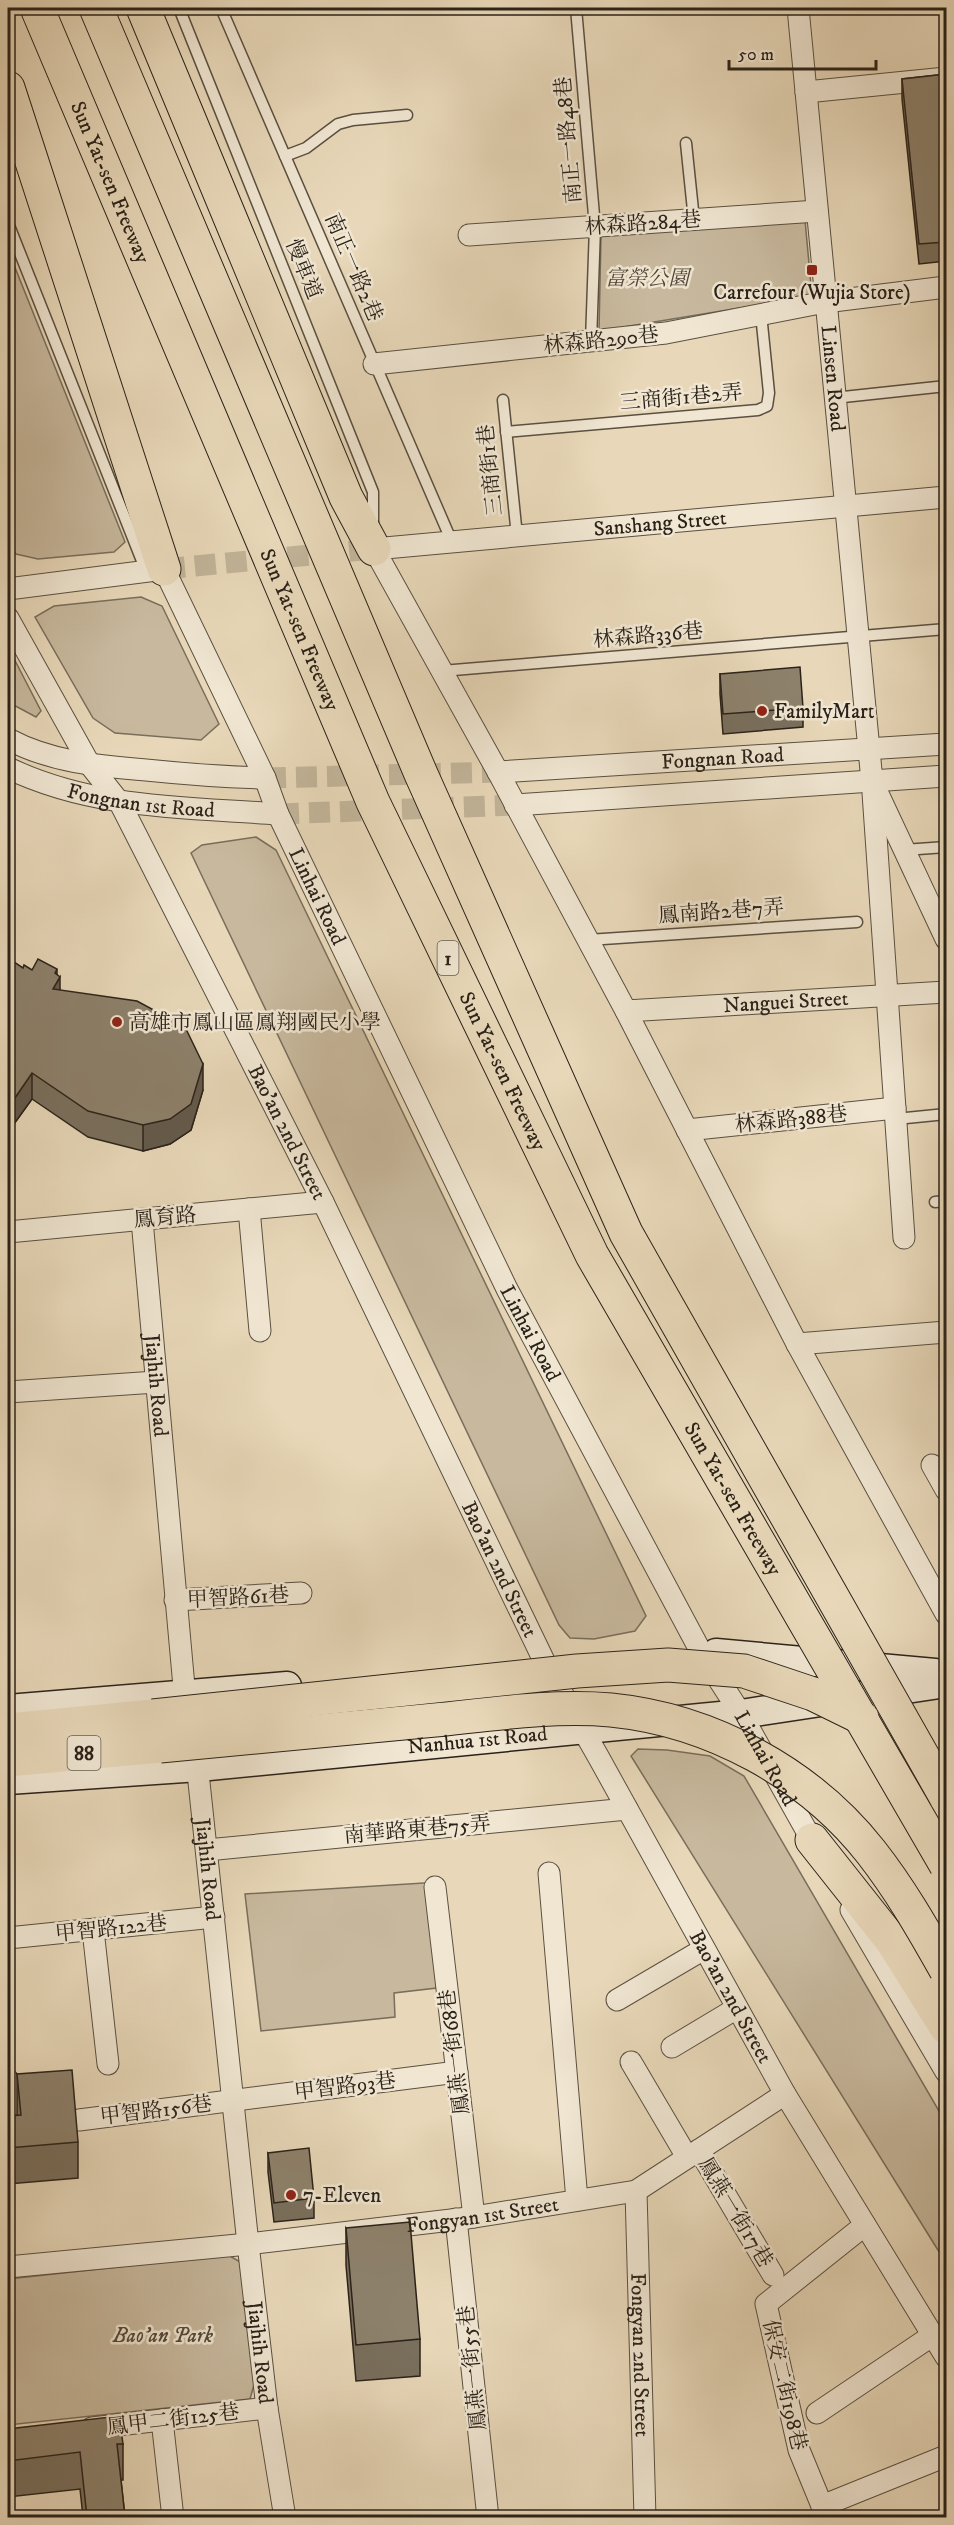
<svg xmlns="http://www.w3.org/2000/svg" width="954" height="2525" viewBox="0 0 954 2525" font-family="'IM FELL DW Pica','Noto Serif TC',serif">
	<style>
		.green { fill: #c8b99e; stroke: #796e5c; stroke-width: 1.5 }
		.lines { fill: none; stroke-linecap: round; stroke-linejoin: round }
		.street-tunnel { stroke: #c2b499; stroke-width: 21; stroke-dasharray: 21 10; stroke-linecap: butt }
		.lane-casing { stroke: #5a5041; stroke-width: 13 }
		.street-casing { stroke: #5a5041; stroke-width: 23 }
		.secondary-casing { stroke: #2a2219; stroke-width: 31 }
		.highway-casing { stroke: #2a2219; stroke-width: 35 }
		.lane { stroke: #f0e6d2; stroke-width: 10 }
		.street { stroke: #f0e6d2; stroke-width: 21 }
		.secondary { stroke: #f0e6d2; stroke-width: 28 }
		.highway { stroke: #e8d8b9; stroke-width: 33 }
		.highway-bridge-casing { stroke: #2a2219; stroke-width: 35; stroke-linecap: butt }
		.highway-bridge { stroke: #e8d8b9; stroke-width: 33 }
		.wall { fill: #796f5d; stroke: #2a2219; stroke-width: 1.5 }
		.shaded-wall { fill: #635a4c; stroke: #2a2219; stroke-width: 1.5 }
		.building { fill: #8d816c; stroke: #2a2219; stroke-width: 1.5 }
		.poi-dot { fill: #8f2418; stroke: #f0e6d2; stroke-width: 2 }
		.labels { text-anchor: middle; stroke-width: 5; stroke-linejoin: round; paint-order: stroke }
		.shield { fill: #f0e6d2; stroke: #655d50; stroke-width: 1.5 }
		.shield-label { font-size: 20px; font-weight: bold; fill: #2a2219 }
		.street-label { font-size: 21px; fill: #2a2219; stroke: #f0e6d2 }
		.park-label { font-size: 21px; font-style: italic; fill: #52483a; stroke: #f0e6d2 }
		.poi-label { font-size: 21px; fill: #2a2219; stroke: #f0e6d2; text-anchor: start }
	</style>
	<rect width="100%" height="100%" fill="#e8d8b9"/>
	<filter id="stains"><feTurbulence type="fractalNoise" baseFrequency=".00333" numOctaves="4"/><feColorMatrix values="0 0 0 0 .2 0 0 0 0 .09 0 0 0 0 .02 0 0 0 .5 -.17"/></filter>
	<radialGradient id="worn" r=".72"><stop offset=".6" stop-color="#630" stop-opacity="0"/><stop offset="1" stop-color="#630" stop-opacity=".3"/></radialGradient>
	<g class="green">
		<polygon points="805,220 812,296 599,331 601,236"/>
		<polygon points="8,250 125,542 114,552 38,559 16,554 8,544"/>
		<polygon points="141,597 162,606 219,724 201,740 115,733 93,718 35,617 54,606"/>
		<polygon points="8,647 41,711 36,717 8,702"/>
		<polygon points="256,837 276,850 646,1616 635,1631 594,1639 570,1638 559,1625 191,853 202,845"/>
		<polygon points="638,1749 667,1750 710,1756 744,1776 946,2123 946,2263 631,1756"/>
		<polygon points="440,1882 454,1986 394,1993 395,2017 261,2031 245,1894"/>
		<polygon points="228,2255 242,2263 255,2381 250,2399 8,2425 8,2279"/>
	</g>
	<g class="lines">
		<g class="street-tunnel">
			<polyline points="164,569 374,549"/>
			<polyline points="265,778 498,772"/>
			<polyline points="278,814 515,805"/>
		</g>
		<g class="lane-casing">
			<g id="lane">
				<polyline points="179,8 373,492 373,525"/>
				<polyline points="221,8 452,542"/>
				<polyline points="576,8 595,227 591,341"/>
				<polyline points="686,143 694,220"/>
				<polyline points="285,156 306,148 338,124 353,120 407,115"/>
				<polyline points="8,223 146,571"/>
				<polyline points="834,398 946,386"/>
				<polyline points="503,400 517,536"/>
				<polyline points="506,432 758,410 767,406 769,393 761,314"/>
				<polyline points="442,671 946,629"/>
				<polyline points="904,850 946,847"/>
				<polyline points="588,940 857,922"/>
				<polyline points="896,1119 946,1114"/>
				<polyline points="935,1202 946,1201"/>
			</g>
		</g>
		<g class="street-casing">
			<g id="street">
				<path id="s1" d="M 798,8 L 872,781 L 946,939"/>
				<polyline points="806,92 946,78"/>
				<polyline points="469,235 817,211"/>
				<polyline points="374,364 666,333 825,302 946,287"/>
				<polyline points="946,497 374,549 498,772 626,1011 797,1344 946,1614"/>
				<path id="s2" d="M 8,589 L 164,569 L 265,778 L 278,814 L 507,1289 L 701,1652 L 741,1714 L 818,1851"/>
				<path id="s3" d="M 8,618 L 90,765 L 120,803 L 323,1202 L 546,1665 L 599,1758 L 785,2094 L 946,2357"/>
				<path d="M 8,739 C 51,762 98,766 146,770 C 185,774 225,777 265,778"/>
				<path id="s4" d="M 8,768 C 94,809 184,807 278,814"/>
				<path id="s5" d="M 498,772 L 946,744"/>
				<polyline points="873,793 904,1238"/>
				<polyline points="515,805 946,776"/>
				<path id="s6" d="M 626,1011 L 946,992"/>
				<polyline points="687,1130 895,1108"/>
				<polyline points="249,1209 260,1331"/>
				<path id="s7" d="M 142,1220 L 186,1709"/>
				<polyline points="8,1232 323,1202"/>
				<polyline points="797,1344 946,1332"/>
				<polyline points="8,1392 156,1382"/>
				<polyline points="932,1465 946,1490"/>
				<polyline points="175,1600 301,1593"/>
				<path id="s8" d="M 196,1754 L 248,2244 L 267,2408 L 285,2518"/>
				<polyline points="207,1850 627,1809"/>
				<polyline points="549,1873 577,2200"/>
				<polyline points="435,1887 474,2217"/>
				<polyline points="851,1910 946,2072"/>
				<polyline points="93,1930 108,2064"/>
				<polyline points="8,1938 214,1917"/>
				<polyline points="617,2000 704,1949"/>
				<polyline points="672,2047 737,2008"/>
				<polyline points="631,2062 687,2157"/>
				<polyline points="8,2080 14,2136"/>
				<polyline points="79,2120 457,2072"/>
				<polyline points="699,2150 773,2275"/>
				<path id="s9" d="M 636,2191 L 645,2518"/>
				<polyline points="456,2219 488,2518"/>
				<path id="s10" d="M 8,2267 L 248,2244 L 468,2218 L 636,2191 L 785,2094"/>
				<polyline points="817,2413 933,2335"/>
				<polyline points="162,2420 173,2518"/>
				<polyline points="92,2428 267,2408"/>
				<polyline points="822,2506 946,2456"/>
				<polyline points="827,2518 799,2450 766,2304 865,2225"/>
			</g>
		</g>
		<g class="secondary-casing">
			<g id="secondary">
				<polyline points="716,1653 935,1673"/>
				<polyline points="8,1709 287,1686"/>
				<path id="s11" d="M 8,1780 L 199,1767 L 741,1714 L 946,1683"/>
			</g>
		</g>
		<g class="highway-casing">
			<g id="highway">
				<polyline points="143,8 346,497 374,549"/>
				<polyline points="8,88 164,569"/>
				<polyline points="8,1730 153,1716"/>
				<polyline points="8,1760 160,1746"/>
				<polyline points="812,1840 892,1941 946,2027"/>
			</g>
		</g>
		<use href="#lane" class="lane"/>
		<use href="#street" class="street"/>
		<use href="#secondary" class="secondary"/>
		<use href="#highway" class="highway"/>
		<g class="highway-bridge-casing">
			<g id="highway-bridge">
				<path id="s12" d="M 37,8 L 373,802 L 592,1255 L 946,1865"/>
				<polyline points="96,8 421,774 626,1233 946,1797"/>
				<polyline points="153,1716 577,1671 668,1665 744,1671 813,1694 862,1718"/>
				<path d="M 160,1746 C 251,1738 343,1729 435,1720 C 493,1714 553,1705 611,1710 C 711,1720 809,1773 871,1852 C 900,1889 923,1929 946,1970"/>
			</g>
		</g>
		<use href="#highway-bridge" class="highway-bridge"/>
	</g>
	<g class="wall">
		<polygon points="946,74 946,261 919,264 902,99 902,79"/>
		<polygon points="720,674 803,708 803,727 723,734 720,694"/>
		<polygon points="8,958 23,968 57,975 60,991 203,1090 191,1130 170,1144 143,1151 88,1137 32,1099 11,1128 11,1153 8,1159"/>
		<polygon points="17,2074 78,2142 78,2178 8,2184 8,2116 17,2115"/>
		<polygon points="268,2153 314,2198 314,2218 274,2222 268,2172"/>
		<polygon points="346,2228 420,2339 420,2376 356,2381 346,2265"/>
		<polygon points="8,2429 123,2444 123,2480 121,2480 125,2517 83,2517 80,2489 8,2497"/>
	</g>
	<g class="shaded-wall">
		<polygon points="57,969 57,982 60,977 60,1002 53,989 55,973"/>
		<polygon points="203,1064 203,1090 191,1130 170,1144 143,1151 143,1125"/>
		<polygon points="32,1073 32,1099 11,1128 11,1153 8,1159 8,1133 10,1105"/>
	</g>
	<g class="building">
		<polygon points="946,74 946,242 919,244 902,79"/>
		<polygon points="800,667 803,708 723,714 720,674"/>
		<polygon points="8,958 23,968 24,965 32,970 38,959 57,969 55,973 60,977 53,989 137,1001 185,1027 203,1064 191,1104 170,1119 143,1125 88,1111 32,1073 10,1105 11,1128 8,1133"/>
		<polygon points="72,2070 78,2142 8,2148 8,2116 21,2115 17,2074"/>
		<polygon points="309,2148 314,2198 274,2203 268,2153"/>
		<polygon points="410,2222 420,2339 356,2345 346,2228"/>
		<polygon points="119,2416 123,2444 117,2444 125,2517 87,2517 80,2452 8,2461 8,2429"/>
	</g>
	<g class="poi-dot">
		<rect x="806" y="264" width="12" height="12" rx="3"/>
		<circle cx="762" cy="711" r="6"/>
		<circle cx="117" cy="1022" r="6"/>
		<circle cx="291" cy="2195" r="6"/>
	</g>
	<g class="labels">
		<g class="shield">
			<rect x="437.5" y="941" width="21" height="34" rx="4.5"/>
			<rect x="67.5" y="1736" width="33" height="34" rx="4.5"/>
		</g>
		<g class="shield-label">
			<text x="448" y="965">1</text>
			<text x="84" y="1760">88</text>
		</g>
		<g class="street-label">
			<text transform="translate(568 140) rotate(-95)" y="7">南正一路48巷</text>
			<text dy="7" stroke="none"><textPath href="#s12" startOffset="189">Sun Yat-sen Freeway</textPath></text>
			<text transform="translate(643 223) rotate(-4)" y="7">林森路284巷</text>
			<text transform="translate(354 267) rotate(67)" y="7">南正一路2巷</text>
			<text transform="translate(304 269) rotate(68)" y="7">慢車道</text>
			<text transform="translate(601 340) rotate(-6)" y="7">林森路290巷</text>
			<text dy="7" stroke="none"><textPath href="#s1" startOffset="372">Linsen Road</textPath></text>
			<text transform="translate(681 397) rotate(-5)" y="7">三商街1巷2弄</text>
			<text transform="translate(490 470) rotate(-96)" y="7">三商街1巷</text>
			<text transform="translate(660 523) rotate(-5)" y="7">Sanshang Street</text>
			<text dy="7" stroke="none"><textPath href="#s12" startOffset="675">Sun Yat-sen Freeway</textPath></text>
			<text transform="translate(648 635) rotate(-5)" y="7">林森路336巷</text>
			<text dy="7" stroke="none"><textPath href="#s5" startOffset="225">Fongnan Road</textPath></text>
			<text dy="7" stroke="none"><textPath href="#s4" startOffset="138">Fongnan 1st Road</textPath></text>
			<text dy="7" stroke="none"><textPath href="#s2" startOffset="519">Linhai Road</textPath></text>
			<text transform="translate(721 911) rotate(-4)" y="7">鳳南路2巷7弄</text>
			<text dy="7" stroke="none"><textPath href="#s6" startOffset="160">Nanguei Street</textPath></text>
			<text dy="7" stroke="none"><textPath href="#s12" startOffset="1161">Sun Yat-sen Freeway</textPath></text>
			<text transform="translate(791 1119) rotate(-6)" y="7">林森路388巷</text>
			<text dy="7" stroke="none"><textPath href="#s3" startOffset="586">Bao'an 2nd Street</textPath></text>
			<text transform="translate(165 1217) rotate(-5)" y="7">鳳育路</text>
			<text dy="7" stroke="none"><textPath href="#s2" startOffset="1005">Linhai Road</textPath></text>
			<text dy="7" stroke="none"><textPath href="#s7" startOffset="166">Jiajhih Road</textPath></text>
			<text dy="7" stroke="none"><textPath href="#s12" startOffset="1647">Sun Yat-sen Freeway</textPath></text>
			<text dy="7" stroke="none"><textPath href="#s3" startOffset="1072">Bao'an 2nd Street</textPath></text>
			<text transform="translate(238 1597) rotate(-3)" y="7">甲智路61巷</text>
			<text dy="7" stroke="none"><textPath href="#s11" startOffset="471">Nanhua 1st Road</textPath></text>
			<text dy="7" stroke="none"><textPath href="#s2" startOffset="1491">Linhai Road</textPath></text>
			<text transform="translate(417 1829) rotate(-5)" y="7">南華路東巷75弄</text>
			<text dy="7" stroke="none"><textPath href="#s8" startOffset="116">Jiajhih Road</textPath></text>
			<text transform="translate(111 1928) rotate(-6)" y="7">甲智路122巷</text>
			<text dy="7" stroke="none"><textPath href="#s3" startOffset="1558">Bao'an 2nd Street</textPath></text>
			<text transform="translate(454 2052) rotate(-97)" y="7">鳳燕一街68巷</text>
			<text transform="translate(345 2086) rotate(-7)" y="7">甲智路93巷</text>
			<text transform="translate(156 2110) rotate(-7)" y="7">甲智路156巷</text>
			<text transform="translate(736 2212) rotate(59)" y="7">鳳燕一街17巷</text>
			<text dy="7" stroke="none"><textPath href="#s10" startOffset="477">Fongyan 1st Street</textPath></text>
			<text dy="7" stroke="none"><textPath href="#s8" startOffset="602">Jiajhih Road</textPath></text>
			<text dy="7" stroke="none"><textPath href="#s9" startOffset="164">Fongyan 2nd Street</textPath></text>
			<text transform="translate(472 2368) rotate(-96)" y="7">鳳燕一街55巷</text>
			<text transform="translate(785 2385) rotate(77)" y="7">保安二街198巷</text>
			<text transform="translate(173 2419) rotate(-7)" y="7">鳳甲二街125巷</text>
		</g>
		<g class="park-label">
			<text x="647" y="285">富榮公園</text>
			<text x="163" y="2342">Bao'an Park</text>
		</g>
		<g class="poi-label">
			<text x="812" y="299" text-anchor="middle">Carrefour (Wujia Store)</text>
			<text x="774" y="718">FamilyMart</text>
			<text x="129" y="1029">高雄市鳳山區鳳翔國民小學</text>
			<text x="303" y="2202">7-Eleven</text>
		</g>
	</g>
	<rect width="954" height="2525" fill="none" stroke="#e8d8b9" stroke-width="30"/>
	<rect x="9" y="9" width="936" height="2507" fill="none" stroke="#2a2219" stroke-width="3"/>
	<rect x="15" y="15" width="924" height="2495" fill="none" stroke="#2a2219" stroke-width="1.5"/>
	<path d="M729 60v9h147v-9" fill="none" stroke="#2a2219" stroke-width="3"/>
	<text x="738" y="60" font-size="18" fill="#2a2219" stroke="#f0e6d2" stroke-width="4.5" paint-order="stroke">50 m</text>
	<rect width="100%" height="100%" filter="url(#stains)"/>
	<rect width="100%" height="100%" fill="url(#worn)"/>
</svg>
